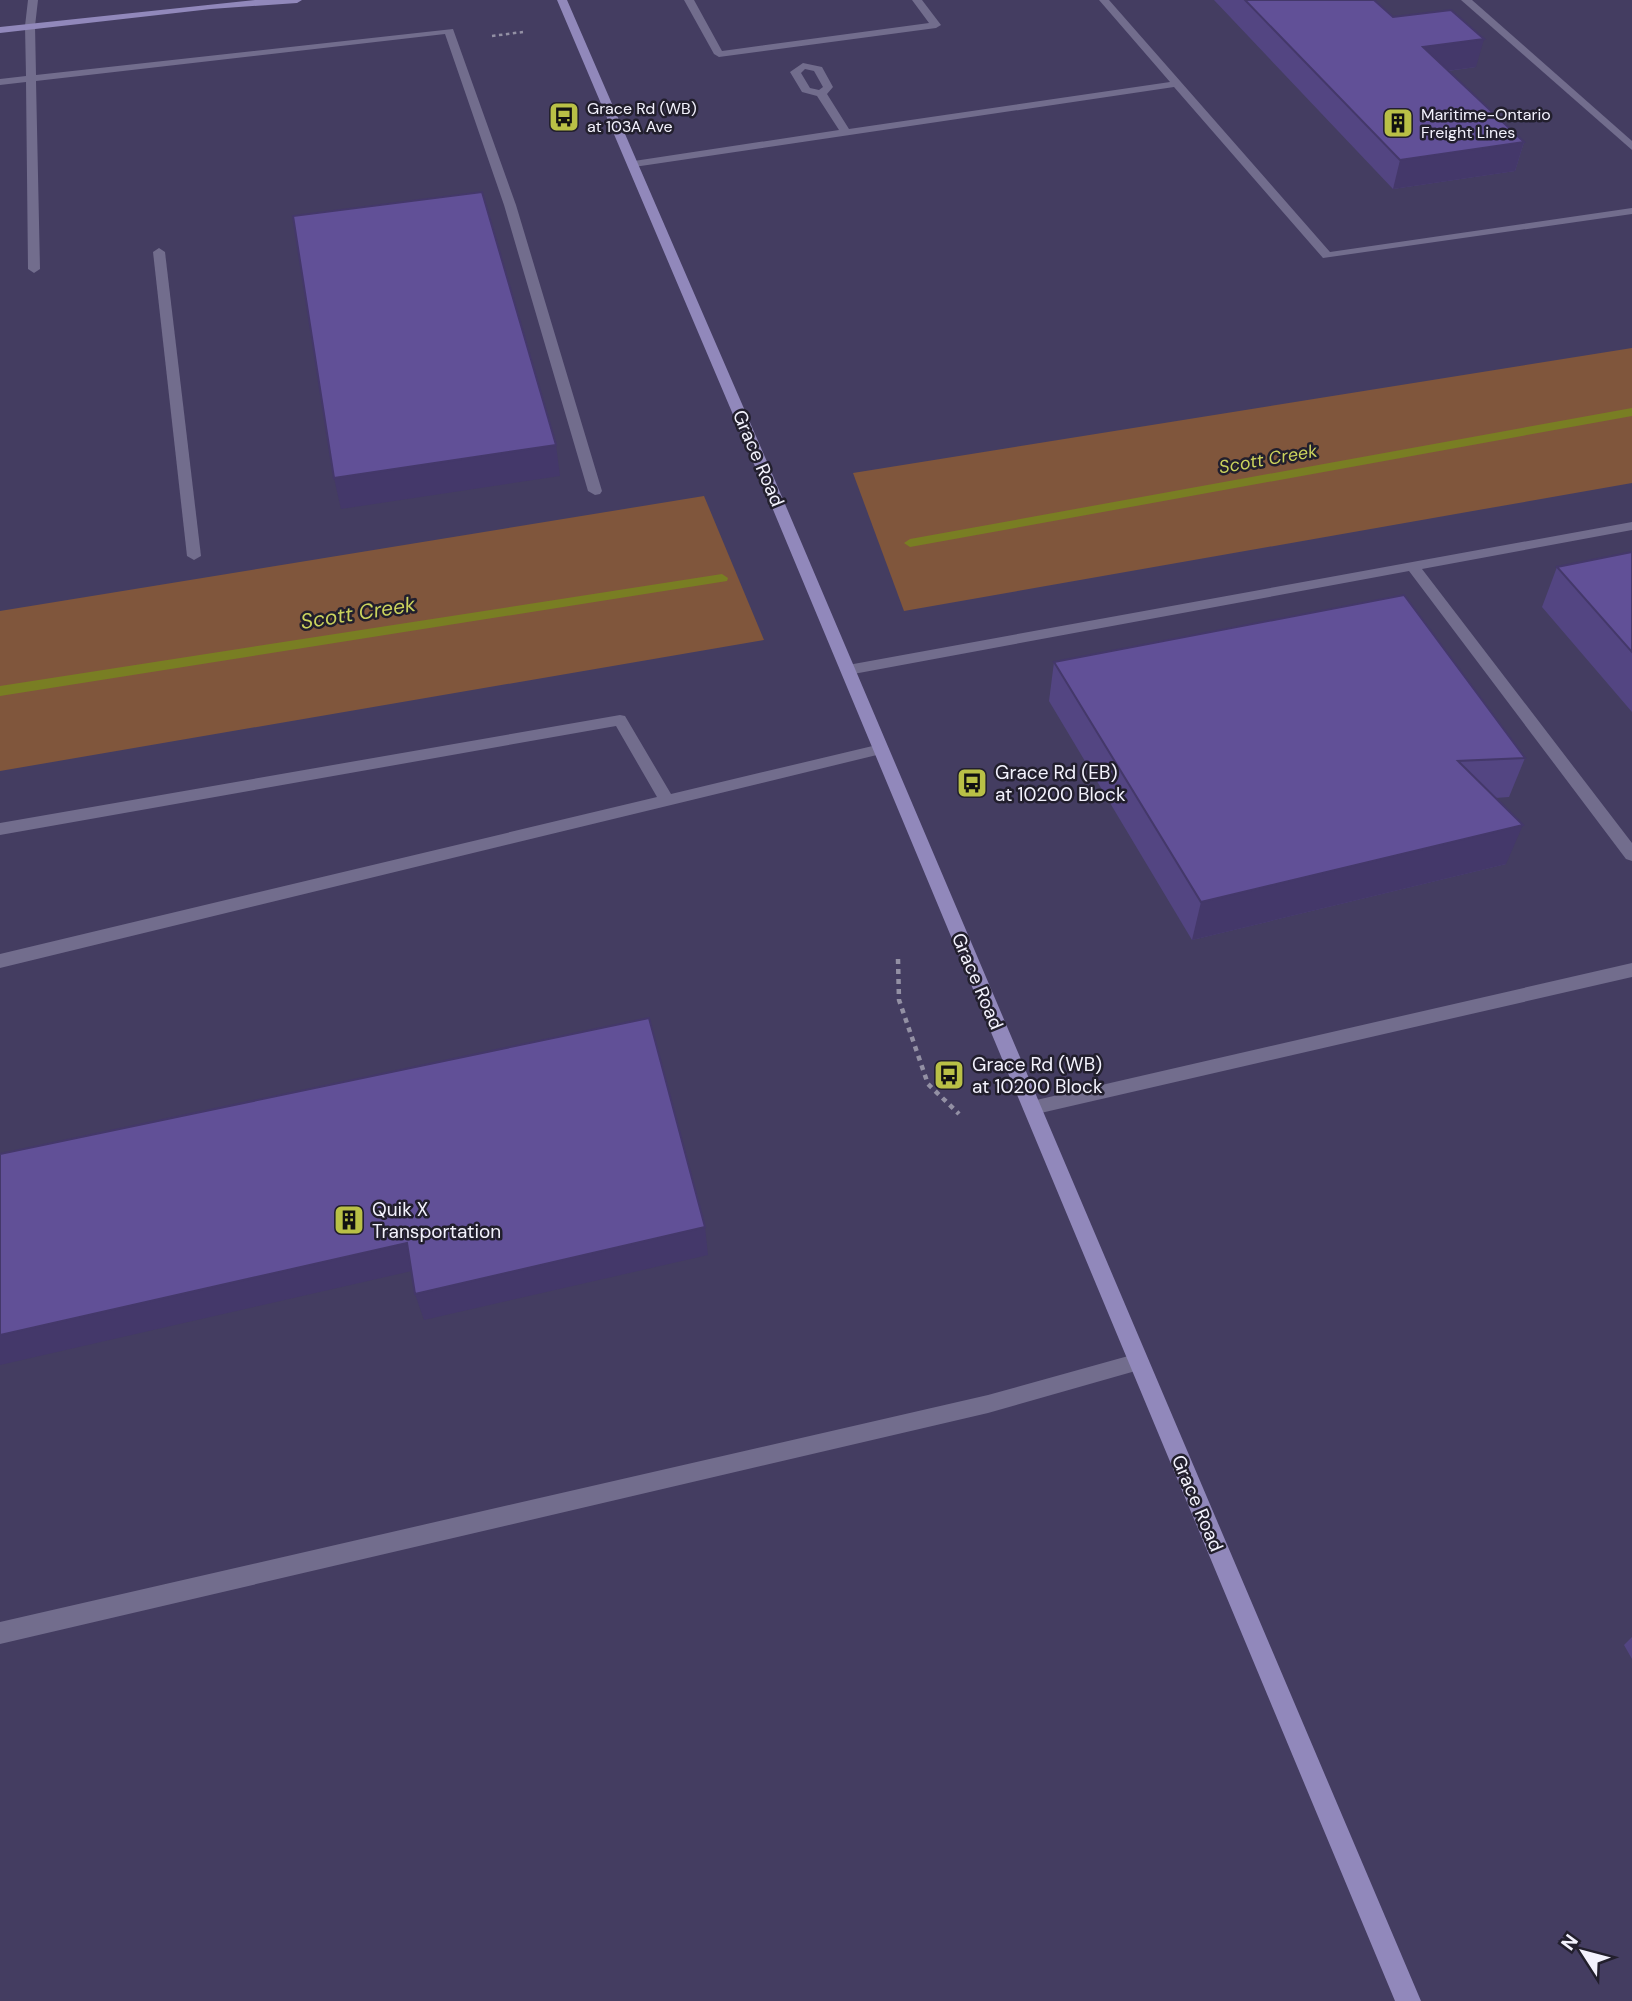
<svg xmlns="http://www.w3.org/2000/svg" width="1632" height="2001" viewBox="0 0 1632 2001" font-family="'DM Sans',sans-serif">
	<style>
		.built { fill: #443d61 }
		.green { fill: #80563c }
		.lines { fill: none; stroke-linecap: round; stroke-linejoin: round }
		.stream { fill: #797e23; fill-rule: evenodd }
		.path-far1 { stroke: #9390a4; stroke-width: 2.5; stroke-dasharray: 3.5 3.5; stroke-linecap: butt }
		.path { stroke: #9390a4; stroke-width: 4.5; stroke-dasharray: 5 5; stroke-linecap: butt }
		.lane { fill: #726d8d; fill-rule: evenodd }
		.secondary { fill: #9188bb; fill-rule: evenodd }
		.wall { fill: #534582 }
		.shaded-wall { fill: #44386a }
		.building { fill: #615097; stroke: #44386a; stroke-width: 2 }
		.labels { text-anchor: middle; stroke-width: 5; stroke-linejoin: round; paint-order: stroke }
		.far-poi-label { font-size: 16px; fill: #f3f2fd; stroke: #221f2d; text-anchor: start }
		.far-water-label { font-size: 18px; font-style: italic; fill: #cbd35d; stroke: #221f2d }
		.street-label { font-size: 19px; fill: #f3f2fd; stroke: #221f2d }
		.poi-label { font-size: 19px; fill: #f3f2fd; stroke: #221f2d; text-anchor: start }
		.water-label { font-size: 21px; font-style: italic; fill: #cbd35d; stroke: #221f2d }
	</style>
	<rect width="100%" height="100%" fill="#3b3552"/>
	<rect class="built" x="0" y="0" width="1632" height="2001"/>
	<g class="green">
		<polygon points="1632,348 1632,483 904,611 853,473"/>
		<polygon points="704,496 764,640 0,771 0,611"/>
	</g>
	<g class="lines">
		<g class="stream">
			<polygon points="1632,408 1632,416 910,547 904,543 910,539"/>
			<polygon points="722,574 728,578 727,581 0,696 0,686"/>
		</g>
		<polyline class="path-far1" points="492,36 523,32"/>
		<polyline class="path" points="898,959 899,1000 928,1084 959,1114"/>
		<g class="lane">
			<polygon points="28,0 38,0 35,26 36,75 453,29 516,205 602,491 600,494 595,495 588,491 504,205 445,34 36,81 40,269 34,273 28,269 26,82 0,85 0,79 26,76 25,26"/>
			<polygon points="684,0 694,0 722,51 929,23 912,0 922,0 941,25 936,28 719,57 714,54"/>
			<path d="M 1099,0 L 1109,0 L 1330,252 L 1632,208 L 1632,214 L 1323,258 L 1174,87 L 634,167 L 628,164 L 634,161 L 839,130 L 817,96 L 802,92 L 790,72 L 803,63 L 822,67 L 833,87 L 827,94 L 849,129 L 1170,82 ZM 805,69 L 814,71 L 823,87 L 819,90 L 810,88 L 801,73 Z"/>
			<polygon points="1461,0 1472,0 1632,141 1632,150"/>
			<polygon points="159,248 165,252 201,556 194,560 187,556 153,252"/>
			<polygon points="1632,522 1632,530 1422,569 1632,843 1632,861 1626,859 1409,571 848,675 841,670 848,665"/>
			<polygon points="620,715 625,716 671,794 881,744 889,749 881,754 0,968 0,954 657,797 616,726 0,835 0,823"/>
			<polygon points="1632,963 1632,977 1032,1115 1026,1113 1023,1108 1026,1103 1032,1101"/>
			<polygon points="1139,1353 1146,1356 1149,1362 1146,1368 988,1413 0,1644 0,1622 988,1395"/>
		</g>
		<g class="secondary">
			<polygon points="255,0 302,0 297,3 211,9 0,33 0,27"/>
			<polygon points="557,0 567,0 768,464 1421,2001 1395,2001 754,464"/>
		</g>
	</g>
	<g class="wall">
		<polygon points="1214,0 1374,0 1393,17 1476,67 1448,71 1524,142 1515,171 1393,189"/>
		<polygon points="1632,552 1632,712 1542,607 1557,567"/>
		<polygon points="1054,662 1525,758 1509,797 1495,798 1506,864 1192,940 1049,701"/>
		<polygon points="1632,1637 1632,1659 1624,1645"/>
	</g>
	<g class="shaded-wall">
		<polygon points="1484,39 1476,67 1416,75 1423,47"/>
		<polygon points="1524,142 1515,171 1393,189 1400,160"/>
		<polygon points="556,445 560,476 341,509 334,478"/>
		<polygon points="1523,825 1506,864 1192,940 1201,902"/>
		<polygon points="705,1227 708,1255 424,1320 415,1294"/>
		<polygon points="407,1243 416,1270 0,1365 0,1335"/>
	</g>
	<g class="building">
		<polygon points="1245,0 1374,0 1393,17 1451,10 1484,39 1423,47 1524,142 1400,160"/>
		<polygon points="482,192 556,445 334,478 293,216"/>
		<polygon points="1632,552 1632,652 1557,567"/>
		<polygon points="1404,595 1525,758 1458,761 1523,825 1201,902 1054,662"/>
		<polygon points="649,1018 705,1227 415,1294 407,1243 0,1335 0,1154"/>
	</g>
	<defs>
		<g id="bus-square" transform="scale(1.575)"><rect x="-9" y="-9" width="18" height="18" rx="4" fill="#b9c046" stroke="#221f2d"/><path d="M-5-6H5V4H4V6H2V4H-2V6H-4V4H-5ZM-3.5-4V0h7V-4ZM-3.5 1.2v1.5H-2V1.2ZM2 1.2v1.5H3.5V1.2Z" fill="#111"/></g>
		<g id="building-square" transform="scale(1.575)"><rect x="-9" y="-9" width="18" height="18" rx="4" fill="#b9c046" stroke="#221f2d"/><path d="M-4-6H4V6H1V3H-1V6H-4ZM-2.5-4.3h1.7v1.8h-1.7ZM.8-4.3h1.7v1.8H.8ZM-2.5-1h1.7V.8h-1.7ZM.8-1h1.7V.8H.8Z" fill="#111"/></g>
	</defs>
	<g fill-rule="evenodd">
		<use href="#bus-square" x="564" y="117"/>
		<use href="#building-square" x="1398" y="123"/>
		<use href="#bus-square" x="972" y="783"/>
		<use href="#bus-square" x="949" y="1075"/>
		<use href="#building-square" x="349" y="1220"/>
	</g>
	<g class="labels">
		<g class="far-poi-label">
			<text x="587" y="114">Grace Rd (WB)<tspan x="587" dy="18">at 103A Ave</tspan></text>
			<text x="1421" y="120">Maritime-Ontario<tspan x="1421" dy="18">Freight Lines</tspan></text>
		</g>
		<g class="far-water-label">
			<text transform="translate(1268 459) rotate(-10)" y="6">Scott Creek</text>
		</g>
		<g class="street-label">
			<text transform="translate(759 458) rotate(67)" y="7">Grace Road</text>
			<text transform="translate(978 981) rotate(67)" y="7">Grace Road</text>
			<text transform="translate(1198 1503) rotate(67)" y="7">Grace Road</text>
		</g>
		<g class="poi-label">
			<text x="995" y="779">Grace Rd (EB)<tspan x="995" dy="22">at 10200 Block</tspan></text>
			<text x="972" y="1071">Grace Rd (WB)<tspan x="972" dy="22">at 10200 Block</tspan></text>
			<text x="372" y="1216">Quik X<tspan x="372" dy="22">Transportation</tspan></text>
		</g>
		<g class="water-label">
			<text transform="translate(358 613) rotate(-9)" y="7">Scott Creek</text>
		</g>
	</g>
	<g transform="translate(1583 1952) rotate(306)" stroke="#221f2d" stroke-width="5" paint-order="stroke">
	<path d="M0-5L12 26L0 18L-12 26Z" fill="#f3f2fd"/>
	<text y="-10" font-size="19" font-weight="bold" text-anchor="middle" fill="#f3f2fd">N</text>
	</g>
</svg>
